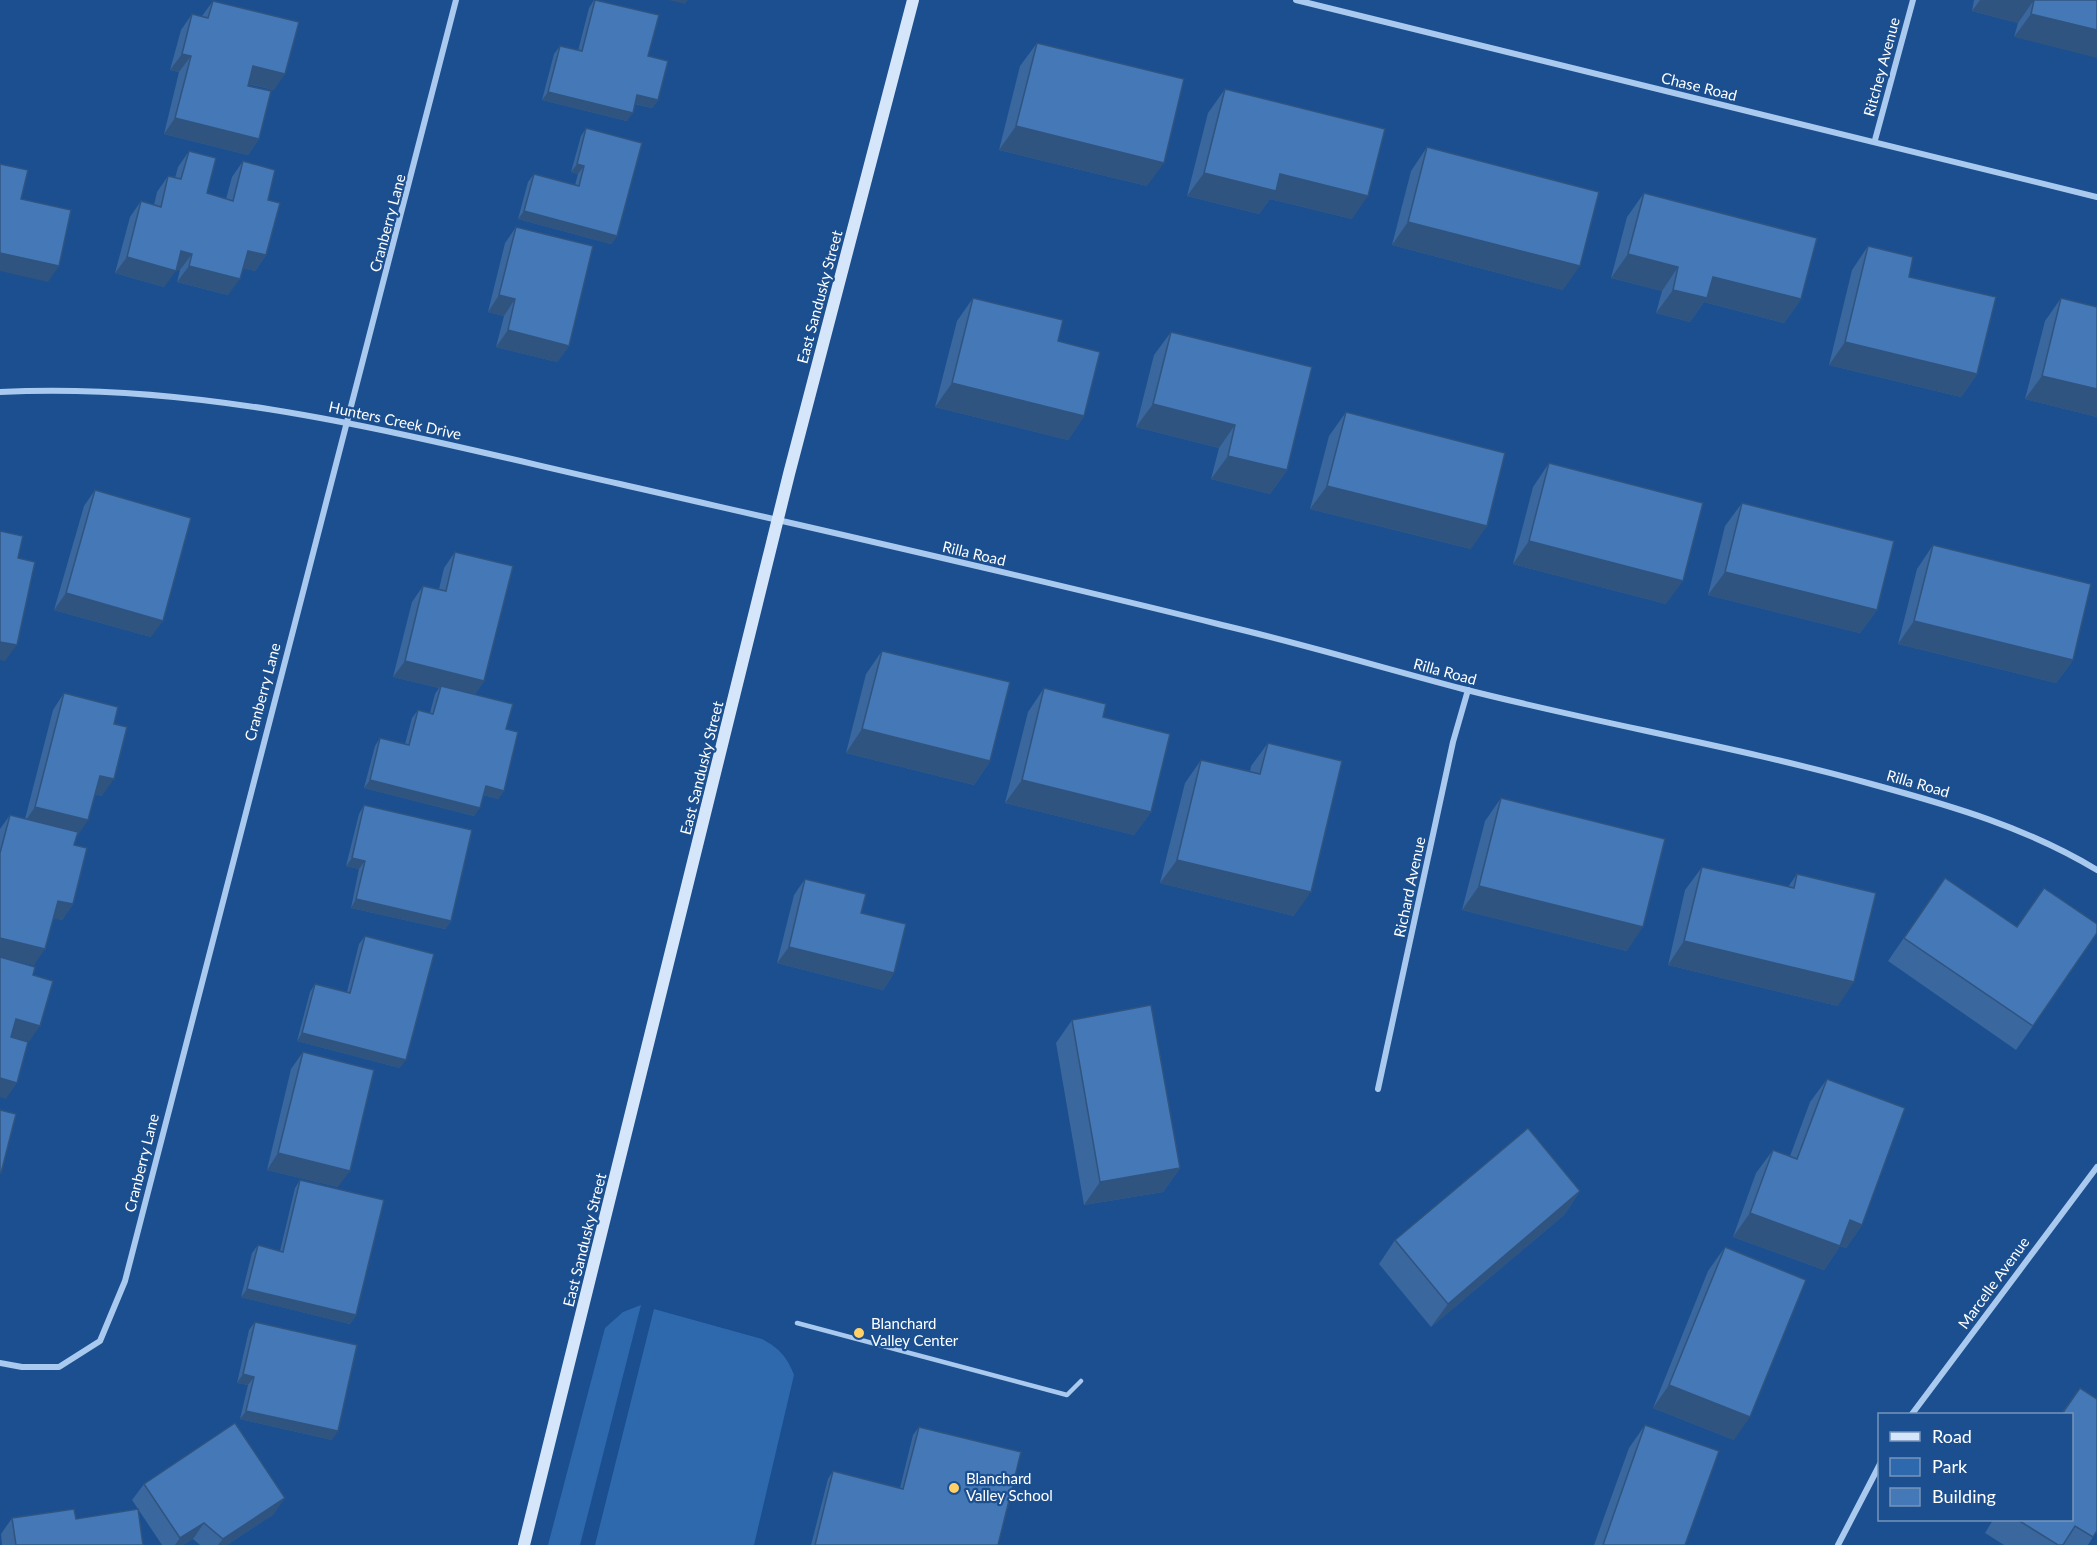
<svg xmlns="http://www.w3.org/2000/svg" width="2097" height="1545" viewBox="0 0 2097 1545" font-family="Lato,sans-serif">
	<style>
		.green { fill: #2e69ad }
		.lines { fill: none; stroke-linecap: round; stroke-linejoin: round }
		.service { stroke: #a9c9ee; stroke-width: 4.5 }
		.minor { stroke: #a9c9ee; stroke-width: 6 }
		.secondary { stroke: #d6e6fa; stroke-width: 12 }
		.wall { fill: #3a679d }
		.shaded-wall { fill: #305480 }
		.building { fill: #4478b7; stroke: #305480; stroke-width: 1.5 }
		.poi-dot { fill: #ffd166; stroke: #1b4f8f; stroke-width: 2 }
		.labels { text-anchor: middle; stroke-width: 4.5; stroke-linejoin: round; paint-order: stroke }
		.street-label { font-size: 15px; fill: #fff; stroke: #1b4f8f }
		.poi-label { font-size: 15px; fill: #fff; stroke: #1b4f8f; text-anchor: start }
	</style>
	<rect width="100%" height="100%" fill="#1b4f8f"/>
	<g class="green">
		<polygon points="641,1305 580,1545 548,1545 605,1328 623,1312"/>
		<path d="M 654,1309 L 762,1339 C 779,1348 787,1357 794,1375 L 754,1545 L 595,1545 Z"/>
	</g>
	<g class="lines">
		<polyline class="service" points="797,1323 1067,1395 1081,1381"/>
		<g class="minor">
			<polyline points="1296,0 2097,197"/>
			<polyline points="1875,140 1913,0"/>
			<path d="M 0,392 C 211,381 416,438 620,484 C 821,530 1022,575 1222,625 C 1303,644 1383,668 1463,689 C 1600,724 1739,747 1875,785 C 1952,806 2028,828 2097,870"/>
			<polyline points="1378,1089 1453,742 1468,690"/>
			<polyline points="0,1363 22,1367 59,1367 100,1341 125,1281 456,0"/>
			<polyline points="1912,1414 2097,1167"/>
			<polyline points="1838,1545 1880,1464"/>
		</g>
		<polyline class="secondary" points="524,1545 789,474 913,0"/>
	</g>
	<g class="wall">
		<polygon points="594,0 648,56 658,100 652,108 635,104 627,121 542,100 554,54 560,46 578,51 589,8"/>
		<polygon points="1974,0 2097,0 2014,37 2018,23 1972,11"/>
		<polygon points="213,1 274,90 249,84 259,139 248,155 164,134 179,72 170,70 181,30 192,14 202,16"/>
		<polygon points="1037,43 1147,186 999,150 1020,66"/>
		<polygon points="1225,89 1352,219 1270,199 1259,214 1187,196 1208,113"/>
		<polygon points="586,128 617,236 611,244 518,219 528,182 534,174 575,185 578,174 571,172 581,136"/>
		<polygon points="1427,147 1563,290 1392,245 1411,171"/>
		<polygon points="189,151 207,193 226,199 232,177 243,161 268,200 266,255 255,271 243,268 228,295 177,282 180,270 176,269 164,287 115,273 130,217 141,201 154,205 157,192 168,176 175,178 178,167"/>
		<polygon points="1644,193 1801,299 1784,323 1704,302 1690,322 1656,313 1662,291 1611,278 1627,217"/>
		<polygon points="516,227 569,346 557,362 496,347 504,316 488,312 505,243"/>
		<polygon points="1868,246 1909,277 1977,374 1961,397 1829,365 1852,270"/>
		<polygon points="973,298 1058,341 1084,416 1068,440 935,407 957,321"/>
		<polygon points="2061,298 2097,307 2097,417 2025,399 2045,321"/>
		<polygon points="1171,332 1287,470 1270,494 1211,479 1219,448 1136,427 1154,355"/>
		<polygon points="1346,412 1471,549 1310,509 1329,436"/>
		<polygon points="1549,463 1666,604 1513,564 1533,487"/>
		<polygon points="95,490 151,637 54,610 84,506"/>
		<polygon points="1742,503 1877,610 1860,633 1708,595 1725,526"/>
		<polygon points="1933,545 2073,660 2056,683 1898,644 1917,569"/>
		<polygon points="455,552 484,681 475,694 506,729 504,791 498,799 483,795 474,816 364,788 375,746 380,738 405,744 412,718 418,710 430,713 435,694 439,688 393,677 412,602 423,586 439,589 444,568"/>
		<polygon points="882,651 990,761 974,785 846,753 866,674"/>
		<polygon points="1044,688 1103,717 1151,812 1134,835 1005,803 1028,712"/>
		<polygon points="64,693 114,724 102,796 95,794 76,836 74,845 73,904 62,920 54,918 34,965 0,957 0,829 10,815 25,819 53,710"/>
		<polygon points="1268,743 1294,916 1160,883 1185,783 1201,760 1250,771 1251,766"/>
		<polygon points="1501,798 1627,951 1462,910 1485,821"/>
		<polygon points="364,805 451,921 445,929 351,908 359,869 346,866 359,814"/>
		<polygon points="1702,867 1788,887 1797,874 1838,1006 1668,965 1685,890"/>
		<polygon points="805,879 861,913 894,973 883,990 777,963 794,895"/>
		<polygon points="1929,901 2033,1026 2016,1050 1888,961"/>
		<polygon points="365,936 400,1068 297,1041 310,992 315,984 347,992 359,944"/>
		<polygon points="1072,1020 1180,1168 1163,1192 1084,1205 1056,1043"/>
		<polygon points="303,1052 338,1187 267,1170 291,1069"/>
		<polygon points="1827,1079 1862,1225 1846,1248 1840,1246 1824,1270 1733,1237 1756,1173 1773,1150 1790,1156 1810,1102"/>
		<polygon points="300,1180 356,1315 350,1324 241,1297 252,1253 258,1245 280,1251 295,1188"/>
		<polygon points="1580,1191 1564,1215 1431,1327 1379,1264 1395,1240"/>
		<polygon points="1725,1247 1734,1440 1653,1408 1708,1271"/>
		<polygon points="255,1322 332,1440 240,1419 248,1385 237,1383 249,1330"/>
		<polygon points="2080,1388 2093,1537 2088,1545 2004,1545 1985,1533 1993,1520 2072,1520 2072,1414 2061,1414"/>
		<polygon points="1645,1425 1685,1545 1594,1545 1629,1448"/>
		<polygon points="919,1427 998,1545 811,1545 828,1479 833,1471 900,1488 913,1435"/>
		<polygon points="144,1484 274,1514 227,1545 200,1545 193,1539 183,1545 162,1545 132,1500"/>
		<polygon points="12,1518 76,1519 143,1545 2,1545 1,1534"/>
	</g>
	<g class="shaded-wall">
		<polygon points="668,0 688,0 685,4"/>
		<polygon points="1980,0 2034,0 2018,23 1972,11"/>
		<polygon points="2031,14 2097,30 2097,58 2014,37"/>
		<polygon points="182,54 191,56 179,72 170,70"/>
		<polygon points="253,66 285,74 274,90 242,82"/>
		<polygon points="548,92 633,113 627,121 542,100"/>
		<polygon points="637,95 658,100 652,108 632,103"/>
		<polygon points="175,118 259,139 248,155 164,134"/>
		<polygon points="1016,126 1164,163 1147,186 999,150"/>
		<polygon points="577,164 584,166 578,174 571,172"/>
		<polygon points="1204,173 1280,174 1368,196 1352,219 1270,199 1259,214 1187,196"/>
		<polygon points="524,211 617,236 611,244 518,219"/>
		<polygon points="1408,222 1580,266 1563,290 1392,245"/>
		<polygon points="181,251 192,254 180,270 170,267"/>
		<polygon points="248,251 266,255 255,271 236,267"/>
		<polygon points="0,253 59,266 48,282 0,271"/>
		<polygon points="1628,254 1678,267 1662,291 1611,278"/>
		<polygon points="127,257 176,271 164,287 115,273"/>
		<polygon points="189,266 240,279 228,295 177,282"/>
		<polygon points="1713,277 1801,299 1784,323 1704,302 1690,322 1656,313 1673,290"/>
		<polygon points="499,295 515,299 504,316 488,312"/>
		<polygon points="508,330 569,346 557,362 496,347"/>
		<polygon points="1845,342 1977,374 1961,397 1829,365"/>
		<polygon points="2042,376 2097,389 2097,417 2025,399"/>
		<polygon points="952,383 1084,416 1068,440 935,407"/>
		<polygon points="1153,404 1235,425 1219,448 1136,427"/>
		<polygon points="1228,456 1287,470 1270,494 1211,479"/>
		<polygon points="1327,486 1487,526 1471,549 1310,509"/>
		<polygon points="1529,541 1683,581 1666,604 1513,564"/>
		<polygon points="1725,572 1877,610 1860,633 1708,595"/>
		<polygon points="66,593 163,621 151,637 54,610"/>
		<polygon points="1914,621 2073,660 2056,683 1898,644"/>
		<polygon points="0,642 17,645 5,661 0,660"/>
		<polygon points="405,661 484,681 473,697 441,686 439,688 393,677"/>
		<polygon points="862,729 990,761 974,785 846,753"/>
		<polygon points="100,776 114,779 102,796 88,792"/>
		<polygon points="370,780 480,808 474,816 364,788"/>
		<polygon points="1022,780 1151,812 1134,835 1005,803"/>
		<polygon points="486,786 504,791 498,799 480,794"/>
		<polygon points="35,807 88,820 77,837 24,823"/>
		<polygon points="352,858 365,861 359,869 346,866"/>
		<polygon points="1177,860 1311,892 1294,916 1160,883"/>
		<polygon points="1479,886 1643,927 1627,951 1462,910"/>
		<polygon points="356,899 451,921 445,929 351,908"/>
		<polygon points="58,901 73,904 62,920 47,917"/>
		<polygon points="0,938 45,949 34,965 0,957"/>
		<polygon points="1684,941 1854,982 1838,1006 1668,965"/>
		<polygon points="789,947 894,973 883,990 777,963"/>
		<polygon points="16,1019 40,1026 29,1042 5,1035"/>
		<polygon points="302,1033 406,1060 400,1068 297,1041"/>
		<polygon points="0,1078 17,1083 6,1099 0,1097"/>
		<polygon points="278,1153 350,1171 338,1187 267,1170"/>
		<polygon points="1180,1168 1163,1192 1084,1205 1100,1182"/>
		<polygon points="1580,1191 1564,1215 1431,1327 1448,1304"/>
		<polygon points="1750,1213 1840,1246 1824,1270 1733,1237"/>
		<polygon points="1850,1220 1862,1225 1846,1248 1834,1243"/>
		<polygon points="247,1289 356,1315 350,1324 241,1297"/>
		<polygon points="243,1374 254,1377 248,1385 237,1383"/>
		<polygon points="1669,1385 1750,1417 1734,1440 1653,1408"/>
		<polygon points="246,1411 338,1431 332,1440 240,1419"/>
		<polygon points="285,1498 274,1514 227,1545 218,1545 223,1539"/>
		<polygon points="204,1523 193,1539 183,1545 175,1545 180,1538"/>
	</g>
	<g class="building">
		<polygon points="595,0 659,15 648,56 668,61 658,100 637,95 633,113 548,92 560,46 582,51"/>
		<polygon points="2034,0 2097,0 2097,30 2031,14"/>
		<polygon points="213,1 299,22 285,74 253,66 248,86 271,91 259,139 175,118 191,56 182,54 192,14 208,18"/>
		<polygon points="1037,43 1184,79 1164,163 1016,126"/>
		<polygon points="1225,89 1385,129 1368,196 1280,174 1276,191 1204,173"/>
		<polygon points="586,128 642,143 617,236 524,211 534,174 579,186 584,166 577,164"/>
		<polygon points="1427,147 1599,192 1580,266 1408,222"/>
		<polygon points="189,151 216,158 207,193 233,201 243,161 275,170 268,200 280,203 266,255 248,251 240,279 189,266 192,254 181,251 176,271 127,257 141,201 161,207 168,176 181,179"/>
		<polygon points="0,164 28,170 21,199 71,210 59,266 0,253"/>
		<polygon points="1644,193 1817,238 1801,299 1713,277 1707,298 1673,290 1678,267 1628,254"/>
		<polygon points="516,227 593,246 569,346 508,330 515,299 499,295"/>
		<polygon points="1868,246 1913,257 1909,277 1996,297 1977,374 1845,342"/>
		<polygon points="973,298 1063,320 1058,341 1100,352 1084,416 952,383"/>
		<polygon points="2061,298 2097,307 2097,389 2042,376"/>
		<polygon points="1171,332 1312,367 1287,470 1228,456 1235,425 1153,404"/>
		<polygon points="1346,412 1505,453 1487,526 1327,486"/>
		<polygon points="1549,463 1703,503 1683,581 1529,541"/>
		<polygon points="95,490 191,518 163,621 66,593"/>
		<polygon points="1742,503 1894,541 1877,610 1725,572"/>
		<polygon points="0,531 23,536 18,558 35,562 17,645 0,642"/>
		<polygon points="1933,545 2091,584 2073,660 1914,621"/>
		<polygon points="455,552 513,566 484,681 405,661 423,586 446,591"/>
		<polygon points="882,651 1010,682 990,761 862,729"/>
		<polygon points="441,686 513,704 506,729 518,732 504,791 486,786 480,808 370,780 380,738 409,745 418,710 433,714"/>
		<polygon points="1044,688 1106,704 1103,717 1170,734 1151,812 1022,780"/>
		<polygon points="64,693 118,707 114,724 127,727 114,779 100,776 88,820 35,807"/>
		<polygon points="1268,743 1342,761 1311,892 1177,860 1201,760 1260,774"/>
		<polygon points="1501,798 1665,839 1643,927 1479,886"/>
		<polygon points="364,805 472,830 451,921 356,899 365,861 352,858"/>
		<polygon points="10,815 78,832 74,845 87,848 73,904 58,901 45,949 0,938 0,853"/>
		<polygon points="1702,867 1794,888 1797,874 1876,893 1854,982 1684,941"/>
		<polygon points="1945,878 2017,927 2044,888 2097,924 2097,933 2033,1026 1904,938"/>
		<polygon points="805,879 866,894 861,913 906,924 894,973 789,947"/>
		<polygon points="365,936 434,954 406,1060 302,1033 315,984 350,993"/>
		<polygon points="0,957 35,967 33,975 53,981 40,1026 16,1019 11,1037 28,1042 17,1083 0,1078"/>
		<polygon points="1151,1005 1180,1168 1100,1182 1072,1020"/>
		<polygon points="303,1052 374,1070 350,1171 278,1153"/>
		<polygon points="1827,1079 1905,1108 1862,1225 1850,1220 1840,1246 1750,1213 1773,1150 1797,1159"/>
		<polygon points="0,1110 16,1114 1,1173 0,1173"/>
		<polygon points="1528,1128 1580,1191 1448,1304 1395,1240"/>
		<polygon points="300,1180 384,1200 356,1315 247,1289 258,1245 283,1252"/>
		<polygon points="1725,1247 1806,1280 1750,1417 1669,1385"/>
		<polygon points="255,1322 357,1345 338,1431 246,1411 254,1377 243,1374"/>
		<polygon points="2080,1388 2097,1399 2097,1531 2093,1537 2075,1526 2063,1545 2058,1545 2018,1520 2072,1520 2072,1414 2062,1414"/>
		<polygon points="235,1423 285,1498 223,1539 204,1523 180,1538 144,1484"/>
		<polygon points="1645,1425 1719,1451 1685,1545 1603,1545"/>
		<polygon points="919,1427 1021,1452 998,1545 815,1545 833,1471 903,1489"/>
		<polygon points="74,1509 76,1519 138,1509 143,1545 16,1545 12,1518"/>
	</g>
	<g class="poi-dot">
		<circle cx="859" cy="1333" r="6"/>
		<circle cx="954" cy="1488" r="6"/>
	</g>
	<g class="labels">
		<g class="street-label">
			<text transform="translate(1882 67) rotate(-75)" y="5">Ritchey Avenue</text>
			<text transform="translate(1699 87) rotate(14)" y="5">Chase Road</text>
			<text transform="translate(388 223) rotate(-75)" y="5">Cranberry Lane</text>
			<text transform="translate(820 297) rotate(-75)" y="5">East Sandusky Street</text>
			<text transform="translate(395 421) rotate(12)" y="5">Hunters Creek Drive</text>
			<text transform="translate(974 554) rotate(13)" y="5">Rilla Road</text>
			<text transform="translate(1445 672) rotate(15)" y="5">Rilla Road</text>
			<text transform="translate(263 692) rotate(-75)" y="5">Cranberry Lane</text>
			<text transform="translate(702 768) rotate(-76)" y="5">East Sandusky Street</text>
			<text transform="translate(1918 784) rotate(16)" y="5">Rilla Road</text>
			<text transform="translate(1410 887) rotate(-78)" y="5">Richard Avenue</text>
			<text transform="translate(142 1163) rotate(-76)" y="5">Cranberry Lane</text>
			<text transform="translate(585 1240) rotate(-76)" y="5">East Sandusky Street</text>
			<text transform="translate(1994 1283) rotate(-54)" y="5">Marcelle Avenue</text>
		</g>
		<g class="poi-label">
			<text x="871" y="1329">Blanchard<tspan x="871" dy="17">Valley Center</tspan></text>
			<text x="966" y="1484">Blanchard<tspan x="966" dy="17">Valley School</tspan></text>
		</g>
	</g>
	<rect x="1878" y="1413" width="195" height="108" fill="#1b4f8f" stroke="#7695bc" stroke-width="1.5"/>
	<rect x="1890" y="1432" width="30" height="9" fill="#d6e6fa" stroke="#7695bc" stroke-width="1.5"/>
	<text x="1932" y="1443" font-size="18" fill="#ffffff">Road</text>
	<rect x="1890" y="1458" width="30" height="18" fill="#2e69ad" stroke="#7695bc" stroke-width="1.5"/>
	<text x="1932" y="1473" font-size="18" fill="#ffffff">Park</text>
	<rect x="1890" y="1488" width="30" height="18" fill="#4478b7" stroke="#7695bc" stroke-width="1.5"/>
	<text x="1932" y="1503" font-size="18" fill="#ffffff">Building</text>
</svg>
